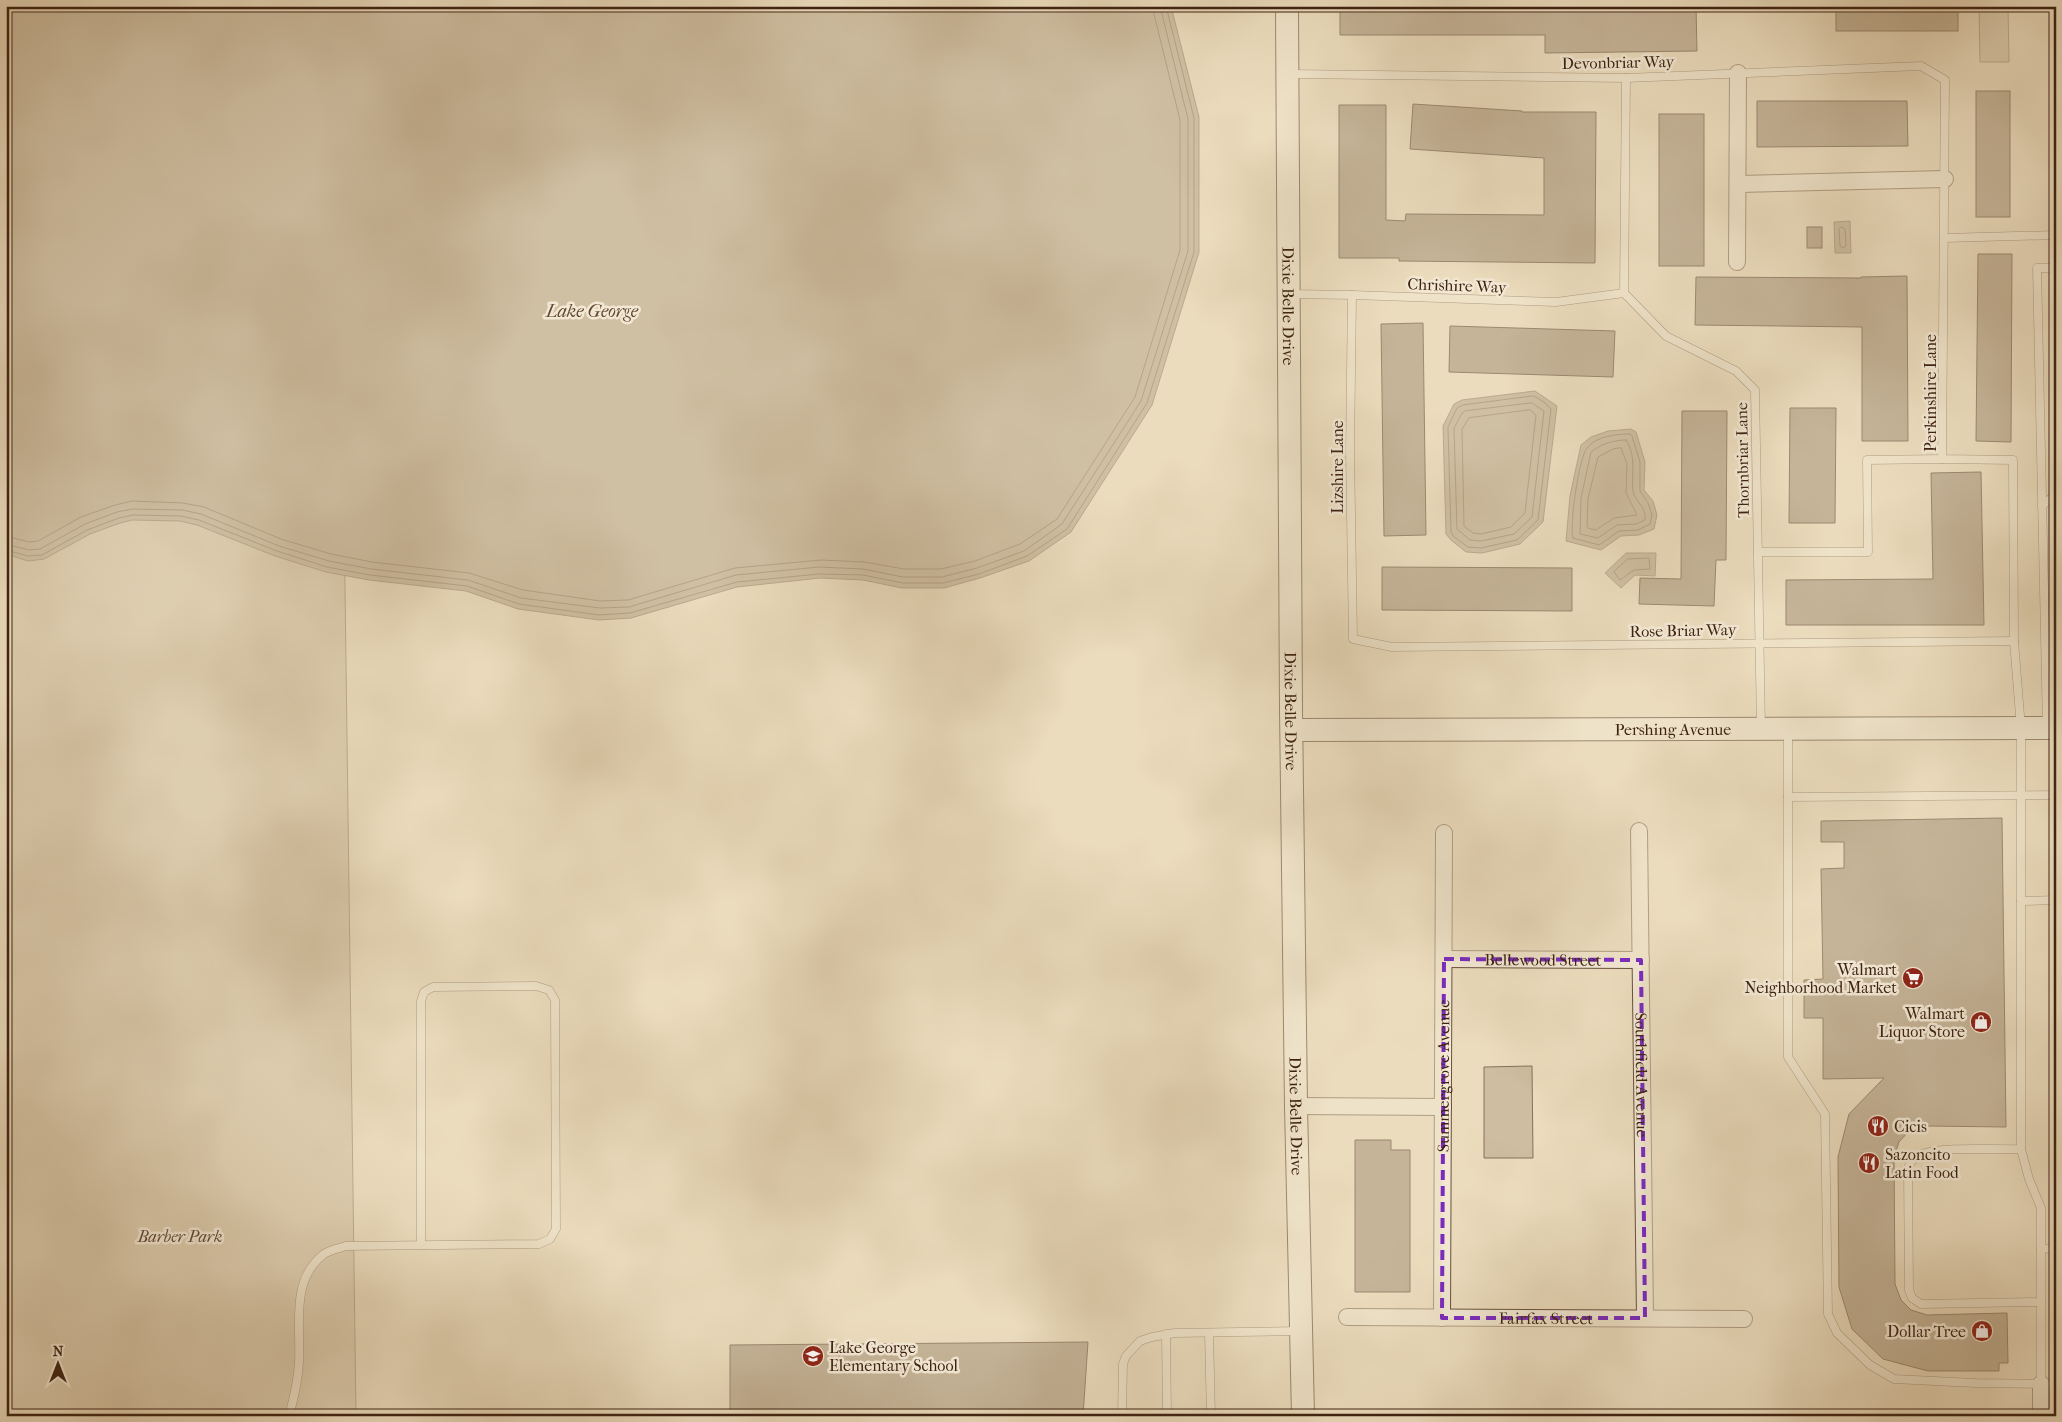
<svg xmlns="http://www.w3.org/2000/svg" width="2062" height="1422" viewBox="0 0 2062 1422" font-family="'IM FELL French Canon',serif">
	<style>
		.green { fill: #cebda0; stroke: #867059 }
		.water { fill: #b09d83; stroke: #826c56 }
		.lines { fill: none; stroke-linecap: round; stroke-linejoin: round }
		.shore { stroke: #77604a; stroke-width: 1 }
		.building { fill: #98836b; stroke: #3e2312 }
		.lane-casing { stroke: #69513d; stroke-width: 9 }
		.street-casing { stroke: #69513d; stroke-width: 18 }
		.secondary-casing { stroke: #3e2312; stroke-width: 24 }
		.lane { stroke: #f2e8d4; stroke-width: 8 }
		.street { stroke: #f2e8d4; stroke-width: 16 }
		.secondary { stroke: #f2e8d4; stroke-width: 22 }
		.marked { fill: none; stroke: #7b2cbf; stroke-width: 4; stroke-dasharray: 10 6; stroke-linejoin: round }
		.labels { text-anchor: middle; stroke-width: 5; stroke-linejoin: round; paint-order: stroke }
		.street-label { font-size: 16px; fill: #3e2312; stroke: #f2e8d4 }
		.poi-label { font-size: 16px; fill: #3e2312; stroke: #f2e8d4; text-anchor: end }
		.park-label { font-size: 16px; font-style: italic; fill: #624a36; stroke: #f2e8d4 }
		.water-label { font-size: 18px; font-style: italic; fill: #604834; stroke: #f2e8d4 }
	</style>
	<rect width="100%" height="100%" fill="#ebdcbd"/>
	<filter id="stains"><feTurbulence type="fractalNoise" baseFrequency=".004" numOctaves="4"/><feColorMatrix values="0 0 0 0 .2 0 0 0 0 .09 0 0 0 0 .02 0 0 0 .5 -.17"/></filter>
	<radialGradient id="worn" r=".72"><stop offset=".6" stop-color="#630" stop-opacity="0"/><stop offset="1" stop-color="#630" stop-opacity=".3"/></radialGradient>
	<g class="green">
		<polygon points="1979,6 2008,6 2009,62 1980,62"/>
		<polygon points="340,210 356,1416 6,1416 6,215"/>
		<polygon points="1532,1066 1533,1158 1484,1158 1484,1067"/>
	</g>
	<g class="water">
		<polygon points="6,6 1171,6 1199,117 1199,252 1152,405 1071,532 1029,561 980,578 944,588 902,588 863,580 820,578 737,587 631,618 599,620 518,609 466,591 369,580 326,572 275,556 197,525 180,521 132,520 120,523 90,534 44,559 28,561 6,554"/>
		<polygon points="1850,221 1851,253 1835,253 1834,222"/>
		<polygon points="1535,391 1557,406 1543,522 1520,544 1482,553 1466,552 1451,540 1446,534 1443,426 1454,404 1462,400"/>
		<polygon points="1631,429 1636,432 1645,462 1644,490 1653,501 1657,515 1654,529 1639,535 1621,536 1601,550 1566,541 1570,496 1581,445 1591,437 1608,431"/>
		<polygon points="1626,553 1656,553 1655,576 1635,575 1621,588 1605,573"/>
	</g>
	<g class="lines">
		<g class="shore">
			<polygon points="1842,227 1845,229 1846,246 1843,248 1840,246 1839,229"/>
			<polygon points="1534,396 1544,402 1551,409 1538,520 1517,540 1481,548 1468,547 1454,537 1451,532 1448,427 1457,408 1463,405"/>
			<polygon points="1532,403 1544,411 1532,517 1514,534 1481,541 1470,540 1457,529 1454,428 1462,413 1465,411"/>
			<polygon points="1530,410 1536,415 1525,513 1511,527 1481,534 1473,533 1464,526 1462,429 1469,418"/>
			<path d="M 1630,434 L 1632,436 L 1640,462 L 1640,491 L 1648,503 L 1652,515 L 1650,524 L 1638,530 L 1619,531 L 1599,545 L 1573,538 C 1569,527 1579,457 1587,448 C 1596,436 1617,434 1630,434 Z"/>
			<path d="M 1626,440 C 1637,457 1631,473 1633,491 C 1635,502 1647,507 1645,520 L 1636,524 L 1617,525 L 1598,538 L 1580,534 L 1581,498 L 1591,452 C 1601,444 1614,440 1626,440 Z"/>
			<polygon points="1621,448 1627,464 1626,493 1637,515 1614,518 1596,530 1588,528 1587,526 1588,499 1598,457 1613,449"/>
			<polyline points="6,536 29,542 38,541 81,517 115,505 132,501 183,503 204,507 281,539 331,554 372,562 469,573 523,590 600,601 628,600 735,568 821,560 864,562 904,569 941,569 975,561 1020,544 1057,519 1135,397 1180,250 1180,120 1152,6"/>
			<polyline points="6,544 29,550 40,549 85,524 117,512 132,509 182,510 201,514 279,546 329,561 371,569 468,580 521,598 600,608 629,607 736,575 819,567 863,569 903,577 942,577 977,568 1024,551 1062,524 1141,401 1188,251 1188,119 1160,6"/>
			<polyline points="6,550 28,556 42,555 87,530 119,518 133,515 181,516 199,520 277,551 327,567 370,575 467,586 519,604 599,615 630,613 737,582 819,574 863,575 903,583 943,583 979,574 1027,556 1067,529 1147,403 1194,252 1194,118 1166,6"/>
			<polygon points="1628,559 1649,558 1650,569 1634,570 1620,580 1614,572"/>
		</g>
	</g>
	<g class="building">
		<polygon points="1340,6 1696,6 1697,51 1545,53 1545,35 1340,35"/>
		<rect x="1836" y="6" width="122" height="25"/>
		<rect x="1976" y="91" width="34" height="126"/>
		<polygon points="1757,101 1907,101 1908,146 1757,147"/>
		<polygon points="1413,104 1522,111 1522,112 1596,112 1595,263 1399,261 1399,258 1339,258 1339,105 1386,105 1386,220 1405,221 1406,214 1544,215 1544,158 1410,149"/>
		<rect x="1659" y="114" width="45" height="152"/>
		<rect x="1807" y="227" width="15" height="21"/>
		<polygon points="1978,254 2012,254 2011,442 1976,441"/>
		<polygon points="1907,276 1908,441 1862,441 1862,327 1695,325 1696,277 1861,278 1861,277"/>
		<polygon points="1423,323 1426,535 1384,536 1381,324"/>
		<polygon points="1450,326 1615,331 1613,377 1449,372"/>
		<polygon points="1790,408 1836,408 1835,523 1789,523"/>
		<polygon points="1682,411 1727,411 1726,560 1716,560 1714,606 1639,604 1640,578 1681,579"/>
		<polygon points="1981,472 1984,625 1786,625 1786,580 1933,579 1931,473"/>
		<polygon points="1382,567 1572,568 1572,611 1382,610"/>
		<polygon points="2002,818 2006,1127 1926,1126 1909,1131 1899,1142 1894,1157 1895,1284 1901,1300 1911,1310 1927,1315 2007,1313 2008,1363 1999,1363 1999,1371 1928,1371 1883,1359 1852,1329 1839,1287 1838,1157 1849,1114 1884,1078 1823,1079 1823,1018 1804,1018 1804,980 1823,979 1821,869 1844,868 1844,842 1821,842 1821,821"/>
		<polygon points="1355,1140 1391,1140 1391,1150 1410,1150 1410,1292 1355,1292"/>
		<polygon points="1088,1342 1083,1416 730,1416 730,1345"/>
	</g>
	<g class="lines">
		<g class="lane-casing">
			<g id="lane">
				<polyline points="1290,74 1626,78 1921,66 1945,80 1942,459 2013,460 2014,641 2021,728 2021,1149 2029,1179 2041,1208 2041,1384"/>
				<polyline points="1626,78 1624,293 1666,336 1736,371 1755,390 1761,728"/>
				<polyline points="1945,238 2056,235"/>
				<polyline points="1290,294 1352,295 1556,302 1624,293"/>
				<polyline points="1352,295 1350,451 1353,639 1392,647 2014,641"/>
				<polyline points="2042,506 2056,494"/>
				<polyline points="1758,552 1868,552 1867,460 1942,459"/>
				<polyline points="2047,726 2037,268 2056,268"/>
				<polyline points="1788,731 1788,1057 1825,1114 1828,1314 1837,1333 1870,1365 1894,1379 1975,1383 2056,1384"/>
				<polyline points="1788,797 2056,795"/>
				<polyline points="2021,901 2056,900"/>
				<path d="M 2021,1149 C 1996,1150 1944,1146 1922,1154 C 1915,1157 1910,1161 1908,1168 L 1909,1290 L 1912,1298 L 1921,1304 L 2041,1302"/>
				<polyline points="2041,1249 2056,1248"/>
				<polyline points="1209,1333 1211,1416"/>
				<polyline points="1166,1334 1167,1416"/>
				<path d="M 289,1416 C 294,1398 298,1381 299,1362 C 301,1325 290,1280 324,1254 C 330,1250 340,1248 346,1246 L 539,1244 L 550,1239 L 556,1229 L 555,1000 L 549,990 L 536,986 L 433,987 L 424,992 L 421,1001 L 421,1244"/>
				<polyline points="1122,1416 1123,1364 1126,1356 1140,1341 1152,1337 1175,1333 1299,1331"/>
			</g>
		</g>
		<g class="street-casing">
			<g id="street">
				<polyline points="1739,184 1945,179"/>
				<polyline points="1737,262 1738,73"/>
				<path id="s1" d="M 1639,831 L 1645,1318"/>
				<path id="s2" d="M 1444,959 L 1641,960"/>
				<polyline points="1296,1106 1443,1107"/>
				<path id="s3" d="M 1347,1317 L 1744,1319"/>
				<path id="s4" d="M 1442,1318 L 1444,833"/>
				<polyline points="2041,1384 2041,1416"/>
			</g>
		</g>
		<g class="secondary-casing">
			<g id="secondary">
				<path id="s5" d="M 1287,6 L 1291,709 L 1296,1106 L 1303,1416"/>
				<path id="s6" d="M 1292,730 L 2056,728"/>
			</g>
		</g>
		<use href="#lane" class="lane"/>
		<use href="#street" class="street"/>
		<use href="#secondary" class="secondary"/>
	</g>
	<path d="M0 0H2062V1422H0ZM 1444,959 L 1641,960 L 1645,1318 L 1442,1318 Z" fill="#ebdcbd" fill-opacity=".55" fill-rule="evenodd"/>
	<path class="marked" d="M 1444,959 L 1641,960 L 1645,1318 L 1442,1318 Z"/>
	<defs>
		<g id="supermarket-disc" transform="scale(1.125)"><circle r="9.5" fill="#8f2418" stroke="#f2e8d4"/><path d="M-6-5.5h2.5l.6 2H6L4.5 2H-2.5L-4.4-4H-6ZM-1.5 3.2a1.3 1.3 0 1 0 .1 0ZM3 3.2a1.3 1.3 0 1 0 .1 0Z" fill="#fff"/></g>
		<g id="shop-disc" transform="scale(1.125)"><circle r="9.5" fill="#8f2418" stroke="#f2e8d4"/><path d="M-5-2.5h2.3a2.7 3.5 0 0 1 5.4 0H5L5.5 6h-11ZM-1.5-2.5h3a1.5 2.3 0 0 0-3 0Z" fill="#fff"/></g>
		<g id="restaurant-disc" transform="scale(1.125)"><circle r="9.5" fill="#8f2418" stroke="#f2e8d4"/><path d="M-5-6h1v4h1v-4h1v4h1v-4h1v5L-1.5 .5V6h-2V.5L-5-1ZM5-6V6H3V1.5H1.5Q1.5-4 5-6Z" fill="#fff"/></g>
		<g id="school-disc" transform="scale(1.125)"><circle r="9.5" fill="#8f2418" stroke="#f2e8d4"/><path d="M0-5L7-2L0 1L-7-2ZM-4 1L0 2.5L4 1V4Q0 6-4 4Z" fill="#fff"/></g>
	</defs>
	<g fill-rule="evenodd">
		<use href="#supermarket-disc" x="1913" y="978"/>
		<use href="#shop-disc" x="1981" y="1022"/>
		<use href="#restaurant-disc" x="1878" y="1126"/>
		<use href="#restaurant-disc" x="1869" y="1163"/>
		<use href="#shop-disc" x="1982" y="1331"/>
		<use href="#school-disc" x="813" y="1356"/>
	</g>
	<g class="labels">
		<g class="street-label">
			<text transform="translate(1618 62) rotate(-1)" y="6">Devonbriar Way</text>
			<text transform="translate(1457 285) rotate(2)" y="6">Chrishire Way</text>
			<text dy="6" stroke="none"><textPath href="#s5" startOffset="300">Dixie Belle Drive</textPath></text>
			<text transform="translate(1930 393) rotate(-90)" y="6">Perkinshire Lane</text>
			<text transform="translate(1742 460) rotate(-91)" y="6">Thornbriar Lane</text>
			<text transform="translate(1337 467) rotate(-90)" y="6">Lizshire Lane</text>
			<text transform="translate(1683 630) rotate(-1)" y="6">Rose Briar Way</text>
			<text dy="6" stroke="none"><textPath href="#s5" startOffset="705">Dixie Belle Drive</textPath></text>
			<text dy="6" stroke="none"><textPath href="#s6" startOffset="381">Pershing Avenue</textPath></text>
			<text dy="6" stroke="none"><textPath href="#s2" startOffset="99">Bellewood Street</textPath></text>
			<text dy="6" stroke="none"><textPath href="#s4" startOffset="242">Summergrove Avenue</textPath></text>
			<text dy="6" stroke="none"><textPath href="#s1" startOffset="244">Southfield Avenue</textPath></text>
			<text dy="6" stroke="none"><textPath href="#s5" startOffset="1110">Dixie Belle Drive</textPath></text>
			<text dy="6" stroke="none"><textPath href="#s3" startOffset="199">Fairfax Street</textPath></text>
		</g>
		<g class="poi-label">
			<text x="1897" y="975">Walmart<tspan x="1897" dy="18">Neighborhood Market</tspan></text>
			<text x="1965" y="1019">Walmart<tspan x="1965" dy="18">Liquor Store</tspan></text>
			<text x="1894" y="1132" text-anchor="start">Cicis</text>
			<text x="1885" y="1160" text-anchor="start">Sazoncito<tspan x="1885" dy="18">Latin Food</tspan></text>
			<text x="1966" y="1337">Dollar Tree</text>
			<text x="829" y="1353" text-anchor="start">Lake George<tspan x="829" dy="18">Elementary School</tspan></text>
		</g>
		<g class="park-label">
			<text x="180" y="1242">Barber Park</text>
		</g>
		<g class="water-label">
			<text x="592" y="317">Lake George</text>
		</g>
	</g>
	<rect width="2062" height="1422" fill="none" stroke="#ebdcbd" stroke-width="25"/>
	<rect x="8" y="8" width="2047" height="1407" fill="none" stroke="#3e2312" stroke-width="2.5"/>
	<rect x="12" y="12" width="2037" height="1397" fill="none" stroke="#3e2312"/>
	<g transform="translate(58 1364)" stroke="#f2e8d4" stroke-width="4" paint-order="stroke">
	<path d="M0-4L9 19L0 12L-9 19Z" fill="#3e2312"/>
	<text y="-8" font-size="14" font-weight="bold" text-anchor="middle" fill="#3e2312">N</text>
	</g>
	<rect width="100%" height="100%" filter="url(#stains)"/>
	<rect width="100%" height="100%" fill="url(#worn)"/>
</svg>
